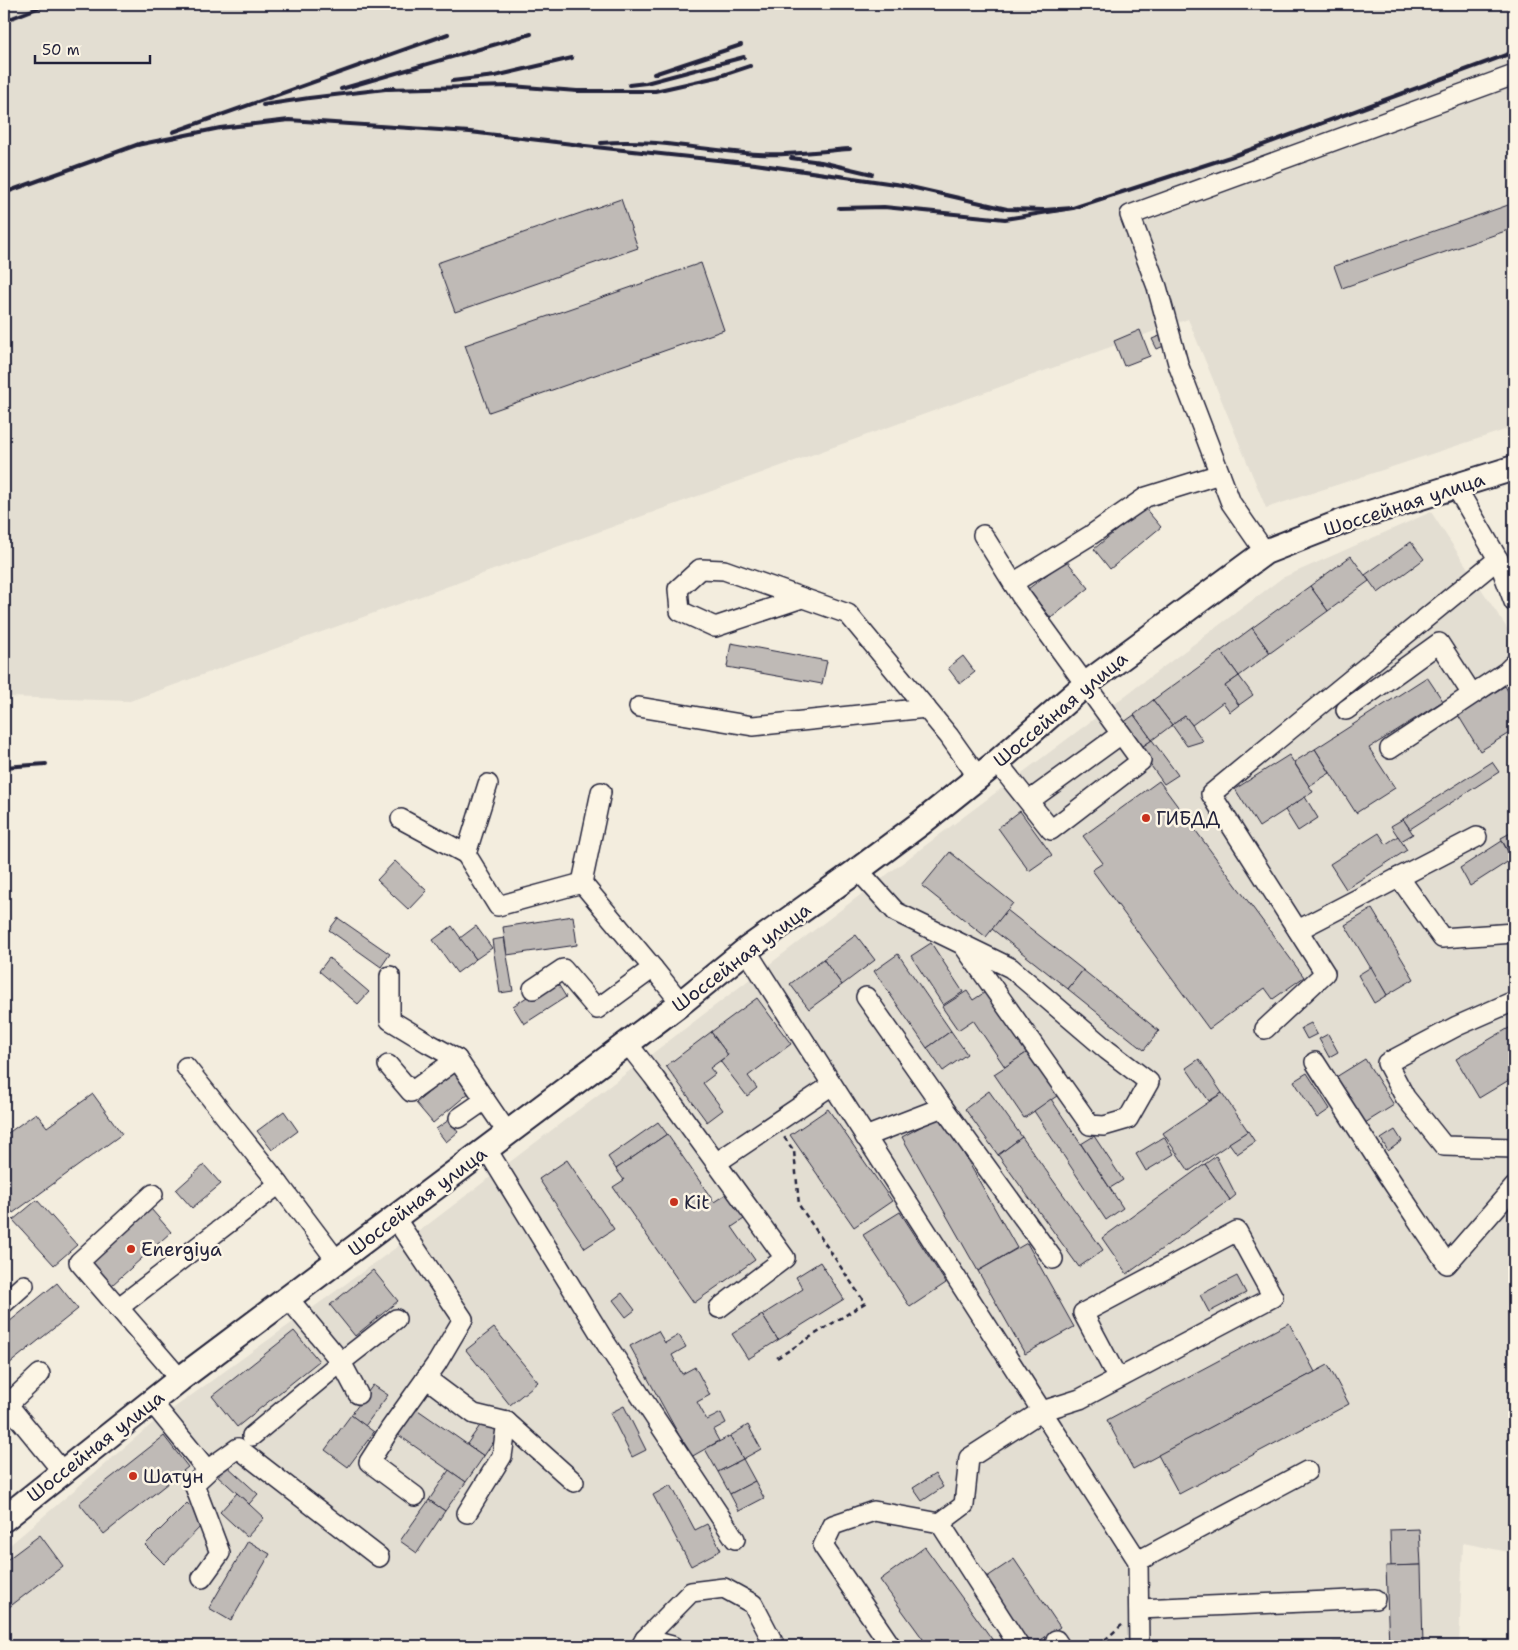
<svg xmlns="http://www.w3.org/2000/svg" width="1518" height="1650" viewBox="0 0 1518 1650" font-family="'Shantell Sans',sans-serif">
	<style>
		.built { fill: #e3ded2 }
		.building { fill: #bfbab6; stroke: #22223b }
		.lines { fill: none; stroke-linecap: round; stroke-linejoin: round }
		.minor-casing { stroke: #22223b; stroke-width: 22 }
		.major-casing { stroke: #22223b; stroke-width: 28 }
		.path { stroke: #22223b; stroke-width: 2.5; stroke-dasharray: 5 4; stroke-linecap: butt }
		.minor { stroke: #fcf5e5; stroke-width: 19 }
		.major { stroke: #fcf5e5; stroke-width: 24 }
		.rail { stroke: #22223b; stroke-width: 4 }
		.poi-dot { fill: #c8321e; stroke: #fcf5e5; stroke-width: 2 }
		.labels { text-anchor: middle; stroke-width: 5; stroke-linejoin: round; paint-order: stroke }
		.street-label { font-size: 19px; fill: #22223b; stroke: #fcf5e5 }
		.poi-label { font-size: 19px; fill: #22223b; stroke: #fcf5e5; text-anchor: start }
	</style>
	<rect width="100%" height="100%" fill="#f3edde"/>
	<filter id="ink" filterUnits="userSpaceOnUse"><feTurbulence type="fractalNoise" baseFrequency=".02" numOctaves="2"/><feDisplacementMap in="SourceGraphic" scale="10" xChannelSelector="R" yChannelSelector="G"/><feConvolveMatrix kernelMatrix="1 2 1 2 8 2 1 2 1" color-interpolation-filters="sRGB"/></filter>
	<g filter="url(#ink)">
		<g class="built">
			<polygon points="4,4 1514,4 1514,427 1266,508 1188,319 130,701 4,697"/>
			<polygon points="1431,512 1514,639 1514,1553 1463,1543 1459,1646 4,1646 4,1550 153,1423 426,1226 914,854 1282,578"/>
		</g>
		<g class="building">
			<polygon points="621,199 638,248 455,312 437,263"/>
			<polygon points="1514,203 1514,228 1342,288 1334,266"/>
			<polygon points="701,263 724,330 489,412 465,345"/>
			<polygon points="1140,330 1150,356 1124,366 1114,341"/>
			<polygon points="1162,335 1166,345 1157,349 1152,339"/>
			<polygon points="1144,507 1161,527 1110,569 1094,549"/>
			<polygon points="1411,542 1424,559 1378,593 1365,575"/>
			<polygon points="1351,556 1369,581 1328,611 1310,586"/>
			<polygon points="1066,560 1089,588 1051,618 1028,589"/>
			<polygon points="1310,586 1328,611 1270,653 1252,628"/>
			<polygon points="1252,628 1270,653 1239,676 1221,651"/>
			<polygon points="731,643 827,661 822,684 727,667"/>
			<polygon points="1221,651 1239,676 1225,686 1239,705 1230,712 1223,702 1192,725 1185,716 1172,725 1153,700"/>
			<polygon points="963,656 975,672 960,684 948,668"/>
			<polygon points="1239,676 1253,695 1239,705 1225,686"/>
			<polygon points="1427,677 1443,701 1369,748 1395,788 1356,813 1315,749"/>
			<polygon points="1505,686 1514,701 1514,730 1480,751 1458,715"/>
			<polygon points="1153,700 1172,725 1152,740 1134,715"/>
			<polygon points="1134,715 1152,740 1139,749 1120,725"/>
			<polygon points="1185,716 1192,725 1203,741 1187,746 1172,725"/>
			<polygon points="1152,740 1178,775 1164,784 1139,749"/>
			<polygon points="1315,749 1330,773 1309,786 1294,762"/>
			<polygon points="1289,755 1313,792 1259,827 1235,789"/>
			<polygon points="1492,762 1499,772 1410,829 1403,819"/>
			<polygon points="1159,781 1304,977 1273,999 1265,988 1209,1029 1092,870 1103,863 1083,836"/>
			<polygon points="1305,797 1318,818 1298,831 1285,810"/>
			<polygon points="1020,811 1052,855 1029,871 998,828"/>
			<polygon points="1403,819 1413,834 1401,841 1391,826"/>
			<polygon points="1514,831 1514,858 1512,859 1501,838"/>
			<polygon points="1379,833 1386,844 1398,836 1407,850 1346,889 1330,864"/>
			<polygon points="1502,841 1512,859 1470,886 1460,868"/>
			<polygon points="950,852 1013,903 986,937 922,886"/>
			<polygon points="395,861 427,891 409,910 377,880"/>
			<polygon points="1372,909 1414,979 1387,995 1345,925"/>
			<polygon points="1007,910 1083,970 1068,989 992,929"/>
			<polygon points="573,916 577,945 507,955 503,927"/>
			<polygon points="338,918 390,954 381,967 329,930"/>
			<polygon points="452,926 476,959 457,973 433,940"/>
			<polygon points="476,926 492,948 476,959 460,938"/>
			<polygon points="856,935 875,960 842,985 823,959"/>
			<polygon points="504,938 513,991 500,993 492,940"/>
			<polygon points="931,943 963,992 943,1005 911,956"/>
			<polygon points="898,954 951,1031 927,1048 874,971"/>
			<polygon points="329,958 369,992 358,1004 319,971"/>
			<polygon points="823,959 842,985 809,1009 790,984"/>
			<polygon points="1371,967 1387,995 1374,1003 1358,975"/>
			<polygon points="1083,970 1159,1031 1144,1050 1068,989"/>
			<polygon points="555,979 566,997 524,1024 513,1006"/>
			<polygon points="990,989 1031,1050 1005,1067 973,1020 958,1030 942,1007 967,991 973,1000"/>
			<polygon points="757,998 791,1044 748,1076 757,1088 747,1096 720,1061 728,1055 711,1032"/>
			<polygon points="1311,1023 1317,1034 1307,1039 1301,1028"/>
			<polygon points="1514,1025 1514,1077 1479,1098 1456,1059"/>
			<polygon points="951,1031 967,1054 943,1071 927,1048"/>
			<polygon points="711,1032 728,1055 710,1068 715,1074 703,1083 723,1110 707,1122 666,1066"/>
			<polygon points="1328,1034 1338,1052 1329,1057 1319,1039"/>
			<polygon points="1031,1050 1060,1094 1024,1118 994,1074"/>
			<polygon points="1199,1059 1222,1093 1209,1101 1186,1068"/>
			<polygon points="1365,1059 1394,1105 1365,1123 1336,1077"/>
			<polygon points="459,1067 476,1087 433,1123 416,1103"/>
			<polygon points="1307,1073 1330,1109 1317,1118 1294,1081"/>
			<polygon points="989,1091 1022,1137 998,1155 965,1109"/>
			<polygon points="1222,1093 1248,1131 1189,1171 1163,1133"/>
			<polygon points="93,1094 122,1134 13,1213 4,1200 4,1157 8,1154 4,1149 4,1136 36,1113 47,1127"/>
			<polygon points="1051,1099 1123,1208 1106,1220 1034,1111"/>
			<polygon points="828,1109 892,1201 854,1227 790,1135"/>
			<polygon points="284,1111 298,1131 272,1150 257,1131"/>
			<polygon points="942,1115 1017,1248 978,1271 902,1137"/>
			<polygon points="449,1120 458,1132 446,1142 436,1129"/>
			<polygon points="658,1122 667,1134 616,1169 608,1157"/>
			<polygon points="1395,1130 1402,1141 1388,1151 1381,1139"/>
			<polygon points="1248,1131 1255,1142 1237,1154 1229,1143"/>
			<polygon points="667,1134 714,1202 726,1194 744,1219 732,1227 755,1260 694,1303 613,1187 624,1180 616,1169"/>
			<polygon points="1094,1136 1123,1180 1110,1188 1081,1144"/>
			<polygon points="1022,1137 1103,1250 1079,1267 998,1155"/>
			<polygon points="1164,1137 1174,1154 1146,1171 1136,1154"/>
			<polygon points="1216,1156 1236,1195 1230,1200 1205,1164"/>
			<polygon points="567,1160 614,1229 585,1248 539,1179"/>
			<polygon points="1205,1164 1230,1200 1127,1274 1102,1238"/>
			<polygon points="204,1165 221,1184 192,1208 176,1190"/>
			<polygon points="37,1200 77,1245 54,1265 13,1220"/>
			<polygon points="151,1209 171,1232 112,1285 92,1262"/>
			<polygon points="900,1212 946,1283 910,1307 863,1235"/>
			<polygon points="1027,1243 1074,1327 1025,1354 978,1271"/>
			<polygon points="820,1262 844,1299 778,1340 762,1315 803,1289 796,1277"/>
			<polygon points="373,1270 398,1301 355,1336 330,1305"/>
			<polygon points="1237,1276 1246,1293 1209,1312 1200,1295"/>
			<polygon points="57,1283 78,1309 4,1368 4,1326"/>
			<polygon points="622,1293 635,1310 626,1317 613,1300"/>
			<polygon points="762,1315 778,1340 748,1359 732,1334"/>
			<polygon points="1289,1323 1315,1372 1133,1469 1107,1420"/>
			<polygon points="494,1328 538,1382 510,1405 466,1350"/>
			<polygon points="294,1331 319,1361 237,1427 212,1396"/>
			<polygon points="658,1331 665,1343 679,1335 686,1347 672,1355 682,1374 695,1367 710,1395 697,1402 707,1420 721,1413 726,1423 713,1430 719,1441 691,1457 630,1346"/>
			<polygon points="1328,1365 1349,1404 1179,1494 1158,1455"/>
			<polygon points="373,1385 388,1395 365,1426 351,1415"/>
			<polygon points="624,1406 646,1450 632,1457 610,1413"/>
			<polygon points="415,1408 484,1456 466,1482 397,1434"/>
			<polygon points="351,1415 374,1432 348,1467 325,1450"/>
			<polygon points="484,1420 501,1431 484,1456 467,1444"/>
			<polygon points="748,1425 761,1449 743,1459 730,1436"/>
			<polygon points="164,1436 188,1467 104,1534 79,1503"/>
			<polygon points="730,1436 743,1459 718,1472 705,1449"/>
			<polygon points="743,1459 755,1481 730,1494 718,1472"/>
			<polygon points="226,1465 258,1494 249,1504 217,1475"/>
			<polygon points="449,1470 466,1482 445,1511 429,1500"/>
			<polygon points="935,1474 943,1487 922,1501 913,1488"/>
			<polygon points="755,1481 764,1498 739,1511 730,1494"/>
			<polygon points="671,1485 695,1530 707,1524 721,1550 691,1566 653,1495"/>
			<polygon points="237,1493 264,1518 247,1537 220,1512"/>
			<polygon points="429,1500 445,1511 417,1553 400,1541"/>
			<polygon points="187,1503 206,1521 164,1564 145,1545"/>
			<polygon points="1419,1529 1421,1565 1391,1566 1390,1530"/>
			<polygon points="40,1535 63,1566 4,1611 4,1562"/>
			<polygon points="248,1541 270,1554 231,1621 209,1608"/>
			<polygon points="925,1547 997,1646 928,1646 880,1580"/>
			<polygon points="1014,1559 1060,1627 1032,1646 1024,1646 981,1581"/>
			<polygon points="1421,1565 1423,1646 1389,1646 1386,1566"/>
			<polygon points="1368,1642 1369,1646 1333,1646 1333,1643"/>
		</g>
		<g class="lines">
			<g class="minor-casing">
				<g id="minor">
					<polyline points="1456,487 1498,559 1514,602"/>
					<polyline points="983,535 1021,596 1141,761 1051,830 997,762"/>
					<polyline points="1265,552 1231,503 1179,367 1157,287 1130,215 1514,75"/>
					<polyline points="1013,583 1091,535 1146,497 1220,474"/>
					<polyline points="802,598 715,627 680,611 678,589 700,569 724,570 848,614 949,736 978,777"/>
					<polyline points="639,707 753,726 926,708"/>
					<polyline points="1346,710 1439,643 1472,694"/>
					<polyline points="1390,749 1506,672 1514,664"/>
					<polyline points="488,784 466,854 498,906 582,883 653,968 681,1003"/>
					<polyline points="1029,801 1121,734"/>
					<polyline points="401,819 466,854"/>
					<polyline points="858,870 896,912 1011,968 1107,1050 1149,1082 1128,1119 1104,1126 1090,1125 963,945"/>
					<polyline points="1399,877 1442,938 1514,933"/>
					<polyline points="582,883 601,792"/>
					<polyline points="1298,930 1477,837"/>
					<polyline points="746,950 1138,1561 1139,1646"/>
					<polyline points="390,976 390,1020 428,1043 457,1059 507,1132"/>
					<polyline points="533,989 563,969 597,1009 653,968"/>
					<polyline points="866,997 943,1107"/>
					<polyline points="1514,1001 1457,1026 1387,1063 1405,1097 1444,1146 1514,1148"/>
					<polyline points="1265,1029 1325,973 1211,794 1498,559"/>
					<polyline points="627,1043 653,1076 785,1258 719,1308"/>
					<polyline points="1315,1062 1386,1173 1447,1264 1514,1187"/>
					<polyline points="388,1065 411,1092 457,1059"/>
					<polyline points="186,1067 279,1184 337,1261"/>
					<polyline points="459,1118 485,1100"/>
					<polyline points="865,1137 943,1107 1053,1259"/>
					<polyline points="486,1148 605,1342 735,1539"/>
					<polyline points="716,1163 832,1085"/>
					<polyline points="153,1194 79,1262 180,1379"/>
					<polyline points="395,1218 463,1319 437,1363 390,1429 369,1462 415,1496"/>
					<polyline points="4,1303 24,1285"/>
					<polyline points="118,1308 279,1184"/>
					<polyline points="426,1378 474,1414 507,1422 574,1482"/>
					<polyline points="358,1394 341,1362 396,1319"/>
					<polyline points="4,1400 62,1471"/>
					<polyline points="151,1401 208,1471 194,1484 220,1553 202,1578"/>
					<polyline points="4,1408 40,1374"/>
					<polyline points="252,1436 341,1362 288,1298"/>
					<polyline points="207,1470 238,1448 379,1557"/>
					<polyline points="467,1513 502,1456 507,1422"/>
					<polyline points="1138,1561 1307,1471"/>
					<polyline points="1139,1609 1375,1599"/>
					<polyline points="645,1639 672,1646"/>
					<polyline points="1056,1640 1060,1646"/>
					<polyline points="641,1646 645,1639 691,1592 724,1588 753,1604 775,1646"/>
					<polyline points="891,1646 823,1546 833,1525 874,1511 940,1523"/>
					<polyline points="1019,1646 940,1523 964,1505 969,1458 1042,1411 1080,1399 1273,1297 1237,1231 1083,1313 1118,1379"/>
				</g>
			</g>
			<g class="major-casing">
				<polyline id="major" points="4,1519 180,1379 681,1003 746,950 858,870 921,823 997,762 1086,684 1265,552 1347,520 1514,468"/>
			</g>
			<g class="path">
				<polyline points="777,1358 865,1303 799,1205 794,1151 784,1137"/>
				<polyline points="1098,1646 1123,1624"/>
			</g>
			<use href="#minor" class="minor"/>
			<use href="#major" class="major"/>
			<g class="rail">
				<polyline points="4,21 48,4"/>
				<polyline points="654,74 741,45"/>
				<polyline points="452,81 495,76 572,58"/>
				<polyline points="629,85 646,83 744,57"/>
				<polyline points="341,89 531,34"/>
				<polyline points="387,89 511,86 577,91 655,91 717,77 750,66"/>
				<polyline points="263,105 309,98 394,88"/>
				<polyline points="173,132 448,34"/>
				<path d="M 601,143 C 654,138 706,151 758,154 C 788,156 820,151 850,149"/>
				<polyline points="137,145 220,128 289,120 470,132 581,145"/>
				<polyline points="576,145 755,164 902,185 1007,209 1044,210 1073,208 1005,219 884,207 839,208"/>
				<polyline points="791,158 821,162 872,174"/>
				<polyline points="4,193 142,143"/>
				<polyline points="1073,208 1233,156 1514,52"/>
				<polyline points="4,767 46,764"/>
			</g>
		</g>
	</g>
	<g class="poi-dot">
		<circle cx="1146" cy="818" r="5"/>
		<circle cx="674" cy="1202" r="5"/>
		<circle cx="131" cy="1249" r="5"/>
		<circle cx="133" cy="1476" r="5"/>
	</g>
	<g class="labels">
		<g class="street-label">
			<text transform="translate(1404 504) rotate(-18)" y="7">Шоссейная улица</text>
			<text transform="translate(1060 709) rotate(-40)" y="7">Шоссейная улица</text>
			<text transform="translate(741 957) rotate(-37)" y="7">Шоссейная улица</text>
			<text transform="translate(417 1201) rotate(-37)" y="7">Шоссейная улица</text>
			<text transform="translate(95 1446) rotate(-38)" y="7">Шоссейная улица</text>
		</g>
		<g class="poi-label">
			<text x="1156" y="825">ГИБДД</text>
			<text x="684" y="1209">Kit</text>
			<text x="141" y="1256">Energiya</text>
			<text x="143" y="1483">Шатун</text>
		</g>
	</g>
	<rect width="1518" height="1650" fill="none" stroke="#fcf5e5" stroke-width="20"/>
	<rect x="10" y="10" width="1498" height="1630" fill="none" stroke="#22223b" stroke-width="2" filter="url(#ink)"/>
	<path d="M35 55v8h115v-8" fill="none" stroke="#22223b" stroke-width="2.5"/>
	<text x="42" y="55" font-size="15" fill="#22223b" stroke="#fcf5e5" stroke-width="4" paint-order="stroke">50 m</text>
</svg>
